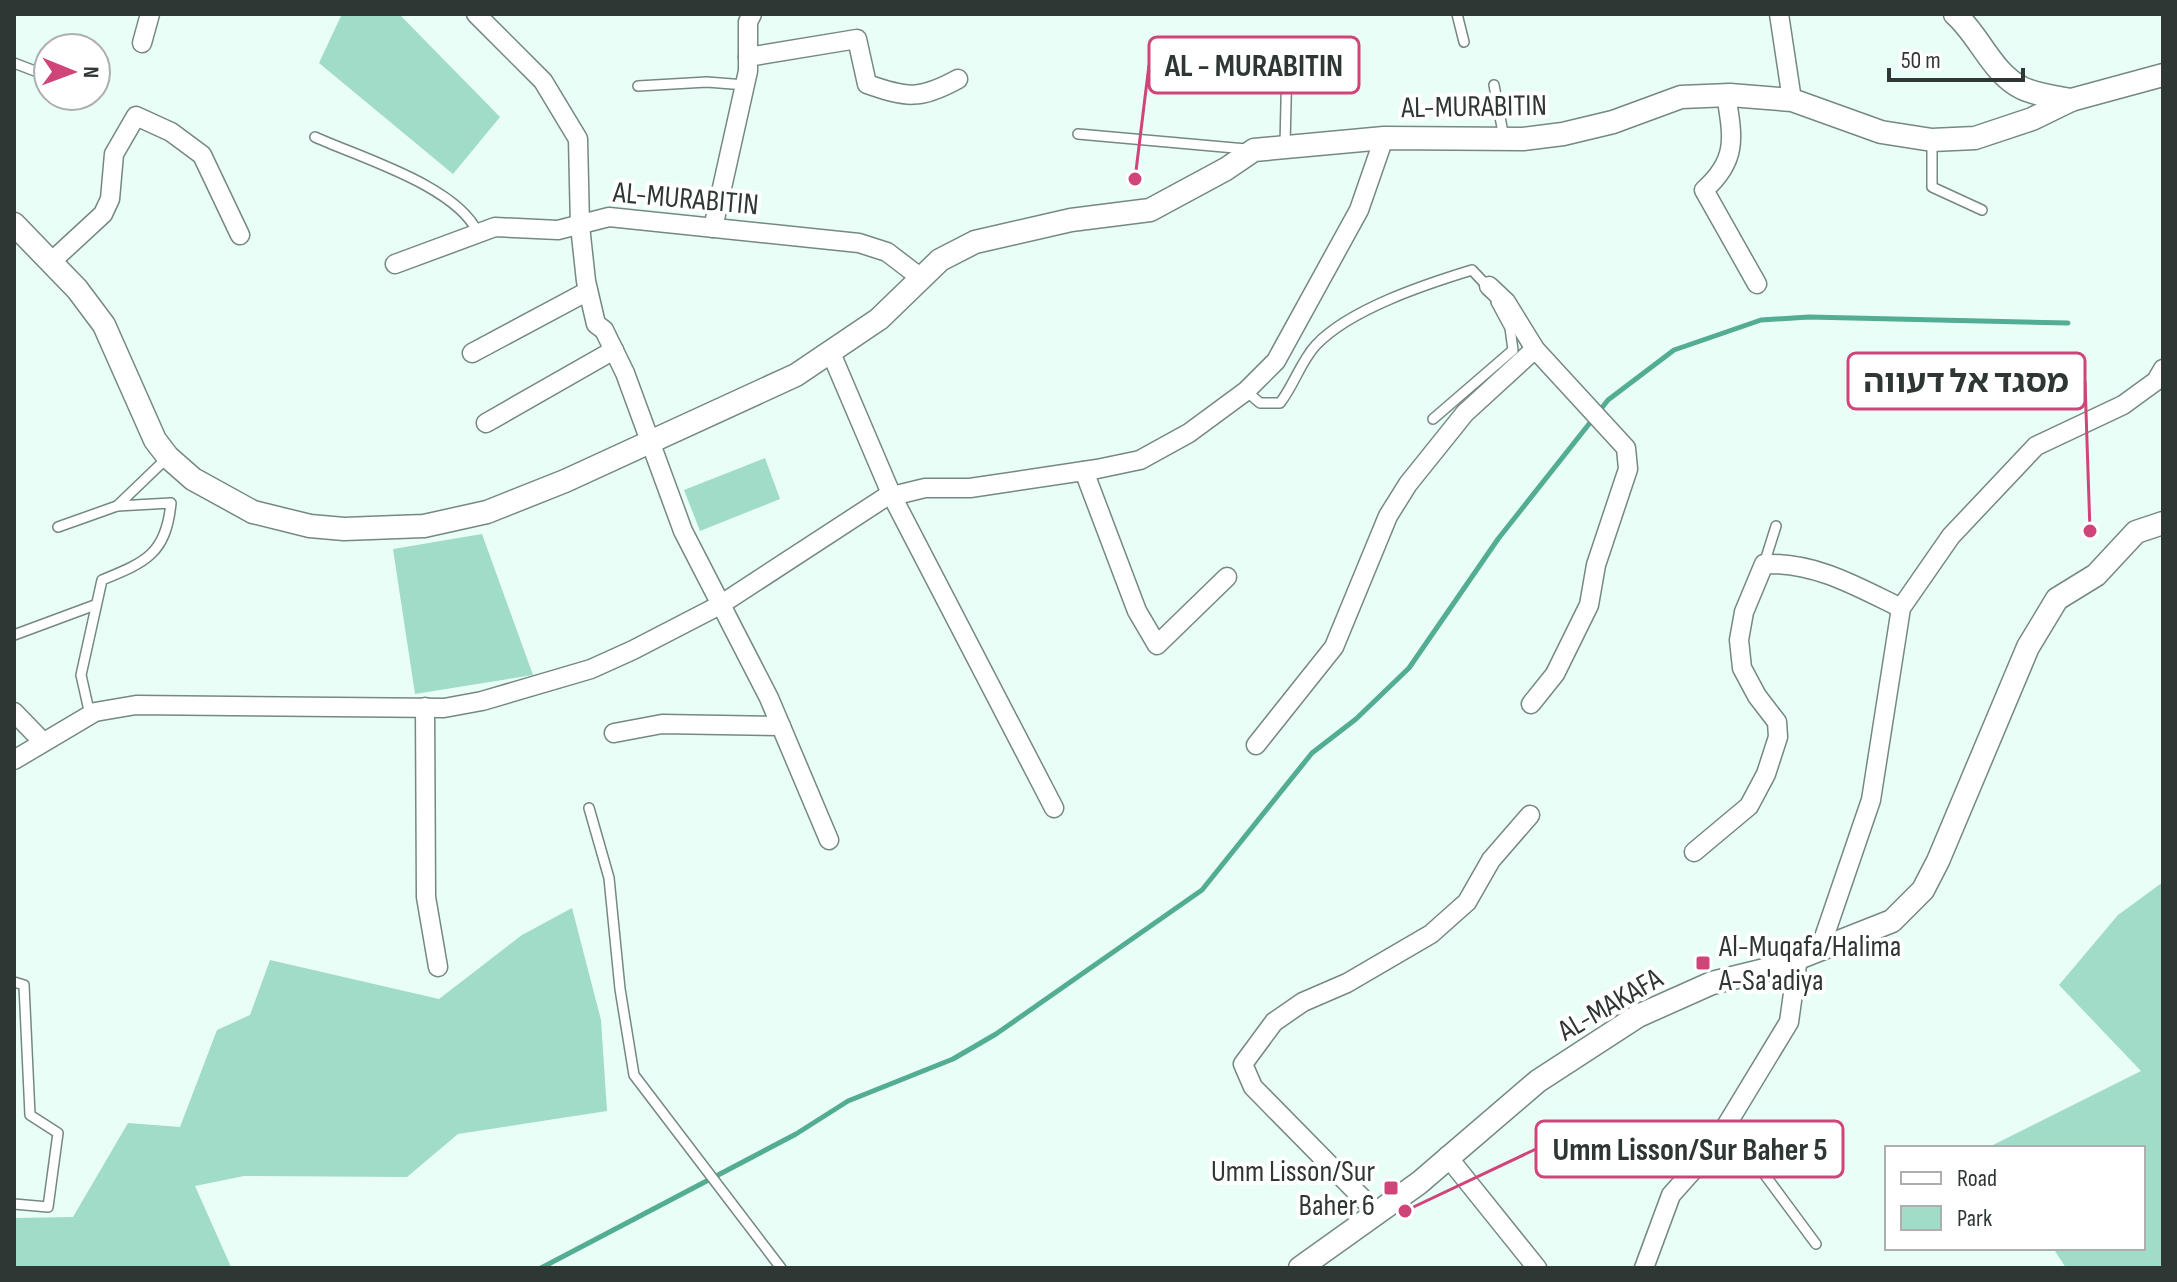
<svg xmlns="http://www.w3.org/2000/svg" width="2177" height="1282" viewBox="0 0 2177 1282" font-family="'Sofia Sans Condensed','Noto Sans Hebrew',sans-serif">
	<style>
		.green { fill: #a0dcc8 }
		.lines { fill: none; stroke-linecap: round; stroke-linejoin: round }
		.stream { stroke: #53ad92; stroke-width: 5 }
		.service-casing { stroke: #758881; stroke-width: 12 }
		.minor-casing { stroke: #758881; stroke-width: 21 }
		.tertiary-casing { stroke: #758881; stroke-width: 25 }
		.service { stroke: #fff; stroke-width: 9 }
		.minor { stroke: #fff; stroke-width: 18 }
		.tertiary { stroke: #fff; stroke-width: 22 }
		.poi-dot { fill: #d04579; stroke: #fff; stroke-width: 3 }
		.labels { text-anchor: middle; stroke-width: 8; stroke-linejoin: round; paint-order: stroke }
		.street-label { font-size: 30px; fill: #2f3734; stroke: #fff }
		.poi-label { font-size: 30px; fill: #2f3734; stroke: #fff; text-anchor: start }
		.leader { fill: none; stroke: #d04579; stroke-width: 3 }
		.callout-dot { fill: #d04579; stroke: #fff; stroke-width: 3 }
		.callout { fill: #fff; stroke: #d04579; stroke-width: 3 }
		.callout-label { font-size: 32px; text-anchor: middle; font-weight: bold; fill: #2f3734 }
	</style>
	<rect width="100%" height="100%" fill="#e8fef6"/>
	<g class="green">
		<polygon points="342,14 399,14 500,117 453,174 319,63"/>
		<polygon points="765,458 780,499 700,531 684,490"/>
		<polygon points="482,534 533,675 415,694 393,549"/>
		<polygon points="2163,882 2163,1268 2066,1268 2053,1248 2143,1248 2143,1148 1989,1147 2141,1071 2059,985 2118,915"/>
		<polygon points="572,908 601,1020 607,1111 458,1134 407,1177 244,1176 195,1186 231,1267 14,1268 14,1218 73,1217 128,1123 180,1127 217,1030 250,1015 270,960 439,999 522,935"/>
	</g>
	<g class="lines">
		<polyline class="stream" points="541,1268 796,1134 848,1101 953,1059 996,1034 1202,890 1312,753 1356,719 1409,668 1498,539 1608,400 1674,350 1761,320 1809,317 2068,323"/>
		<g class="service-casing">
			<g id="service">
				<polyline points="1457,14 1464,42"/>
				<polyline points="14,63 48,76"/>
				<polyline points="1494,85 1504,138"/>
				<polyline points="638,86 707,82 745,85"/>
				<polyline points="1078,134 1246,149"/>
				<path d="M 315,137 C 361,158 457,186 478,233"/>
				<polyline points="1932,140 1932,187 1982,210"/>
				<polyline points="1285,145 1287,61"/>
				<path d="M 1246,391 L 1260,403 L 1280,403 C 1294,385 1301,361 1316,345 C 1350,309 1426,284 1472,270 L 1490,289"/>
				<polyline points="1433,419 1513,350 1510,328 1496,302"/>
				<polyline points="58,527 117,506"/>
				<polyline points="1764,564 1776,526"/>
				<polyline points="14,635 95,605"/>
				<path d="M 90,715 L 81,675 L 102,580 C 146,562 166,554 171,503 L 117,506 L 167,458"/>
				<polyline points="589,808 609,878 620,989 634,1075 781,1268"/>
				<polyline points="14,982 24,985 30,1115 58,1133 48,1207 14,1204"/>
				<polyline points="1722,1133 1762,1171 1816,1244"/>
			</g>
		</g>
		<g class="minor-casing">
			<g id="minor">
				<polyline points="476,14 543,81 578,139 580,226 586,281 596,324 604,330 625,373 683,531 769,698 829,840"/>
				<polyline points="1779,14 1792,100"/>
				<polyline points="142,43 150,14"/>
				<path d="M 748,57 L 857,39 L 867,84 C 907,98 920,100 958,79"/>
				<path d="M 1726,95 C 1733,137 1738,160 1704,190 L 1757,284"/>
				<polyline points="713,228 748,71 748,22 752,14"/>
				<polyline points="51,262 103,214 110,199 114,154 136,116 171,132 202,155 240,235"/>
				<polyline points="395,264 495,227 558,230 609,217 859,243 887,252 921,278"/>
				<polyline points="1489,286 1506,302 1535,349 1626,448 1628,469 1596,565 1589,605 1555,674 1531,704"/>
				<polyline points="472,353 588,291"/>
				<polyline points="831,353 892,496 1054,808"/>
				<polyline points="486,423 614,350"/>
				<polyline points="1084,471 1137,611 1157,645 1227,577"/>
				<polyline points="425,707 426,897 438,967"/>
				<polyline points="14,712 43,742"/>
				<polyline points="614,733 662,724 781,726"/>
				<polyline points="1256,745 1334,647 1388,516 1408,484 1465,413 1535,349"/>
				<polyline points="14,760 95,712 136,705 444,708 482,701 591,669 633,650 720,605 884,498 925,488 970,488 1097,469 1140,460 1189,433 1246,391 1276,361 1359,210 1384,138"/>
				<path d="M 1694,852 L 1749,806 L 1766,774 L 1778,737 L 1777,722 L 1757,696 L 1742,668 L 1739,640 L 1744,612 L 1764,564 C 1815,562 1856,586 1901,608"/>
				<polyline points="1820,949 1871,800 1901,608 1951,536 2036,446 2123,405 2156,381 2163,369"/>
				<polyline points="1447,1156 1537,1268"/>
				<polyline points="1377,1213 1253,1087 1243,1064 1274,1022 1303,1002 1347,983 1431,934 1467,902 1491,860 1530,815"/>
				<polyline points="1644,1268 1671,1195 1712,1149 1789,1022 1798,958"/>
			</g>
		</g>
		<g class="tertiary-casing">
			<g id="tertiary">
				<path d="M 1955,14 C 1980,36 1991,72 2022,88 C 2036,95 2056,97 2071,100"/>
				<polyline points="14,224 77,289 104,325 155,440 168,457 193,479 253,512 310,526 344,529 424,526 487,512 565,481 796,375 879,319 940,260 975,242 1071,220 1150,210 1226,169 1254,150 1384,138 1523,139 1563,134 1613,122 1681,97 1730,95 1792,100 1881,132 1932,140 1975,138 2032,119 2071,100 2163,75"/>
				<polyline points="1300,1268 1419,1183 1538,1081 1638,1016 1712,983 1773,968 1892,921 1923,890 1938,861 2028,647 2057,599 2096,575 2136,532 2163,523"/>
			</g>
		</g>
		<use href="#service" class="service"/>
		<use href="#minor" class="minor"/>
		<use href="#tertiary" class="tertiary"/>
	</g>
	<g class="poi-dot">
		<rect x="1695" y="955" width="16" height="16" rx="4"/>
		<rect x="1383" y="1180" width="16" height="16" rx="4"/>
	</g>
	<g class="labels">
		<g class="street-label">
			<text transform="translate(1474 106) rotate(-1)" y="10">AL-MURABITIN</text>
			<text transform="translate(686 198) rotate(5)" y="10">AL-MURABITIN</text>
			<text transform="translate(1610 1004) rotate(-30)" y="10">AL-MAKAFA</text>
		</g>
		<g class="poi-label">
			<text x="1719" y="956">Al-Muqafa/Halima<tspan x="1719" dy="34">A-Sa'adiya</tspan></text>
			<text x="1375" y="1181" text-anchor="end">Umm Lisson/Sur<tspan x="1375" dy="34">Baher 6</tspan></text>
		</g>
	</g>
	<path class="leader" d="M1135 179L1149 65M2090 531L2085 381M1405 1211L1536 1149"/>
	<g class="callout-dot">
		<circle cx="1135" cy="179" r="8"/>
		<circle cx="2090" cy="531" r="8"/>
		<circle cx="1405" cy="1211" r="8"/>
	</g>
	<g class="callout">
		<rect x="1149" y="37" width="210" height="56" rx="8"/>
		<rect x="1848" y="353" width="237" height="56" rx="8"/>
		<rect x="1536" y="1121" width="307" height="56" rx="8"/>
	</g>
	<g class="callout-label">
		<text x="1254" y="76">AL - MURABITIN</text>
		<text x="1966" y="392">מסגד אל דעווה</text>
		<text x="1690" y="1160">Umm Lisson/Sur Baher 5</text>
	</g>
	<rect width="2177" height="1282" fill="none" stroke="#2f3734" stroke-width="32"/>
	<rect x="1885" y="1146" width="260" height="104" fill="#ffffff" stroke="#acafae" stroke-width="2"/>
	<rect x="1901" y="1172" width="40" height="12" fill="#ffffff" stroke="#acafae" stroke-width="2"/>
	<text x="1957" y="1186" font-size="24" fill="#2f3734">Road</text>
	<rect x="1901" y="1206" width="40" height="24" fill="#a0dcc8" stroke="#acafae" stroke-width="2"/>
	<text x="1957" y="1226" font-size="24" fill="#2f3734">Park</text>
	<g transform="translate(72 72) rotate(91)"><circle r="38" fill="#ffffff" stroke="#acafae" stroke-width="2"/>
	<path d="M0-6L14 30L0 20L-14 30Z" fill="#d04579"/>
	<text y="-12" font-size="22" font-weight="bold" text-anchor="middle" fill="#2f3734">N</text>
	</g>
	<path d="M1889 68v12h134v-12" fill="none" stroke="#2f3734" stroke-width="4"/>
	<text x="1901" y="68" font-size="24" fill="#2f3734" stroke="#ffffff" stroke-width="6" paint-order="stroke">50 m</text>
</svg>
